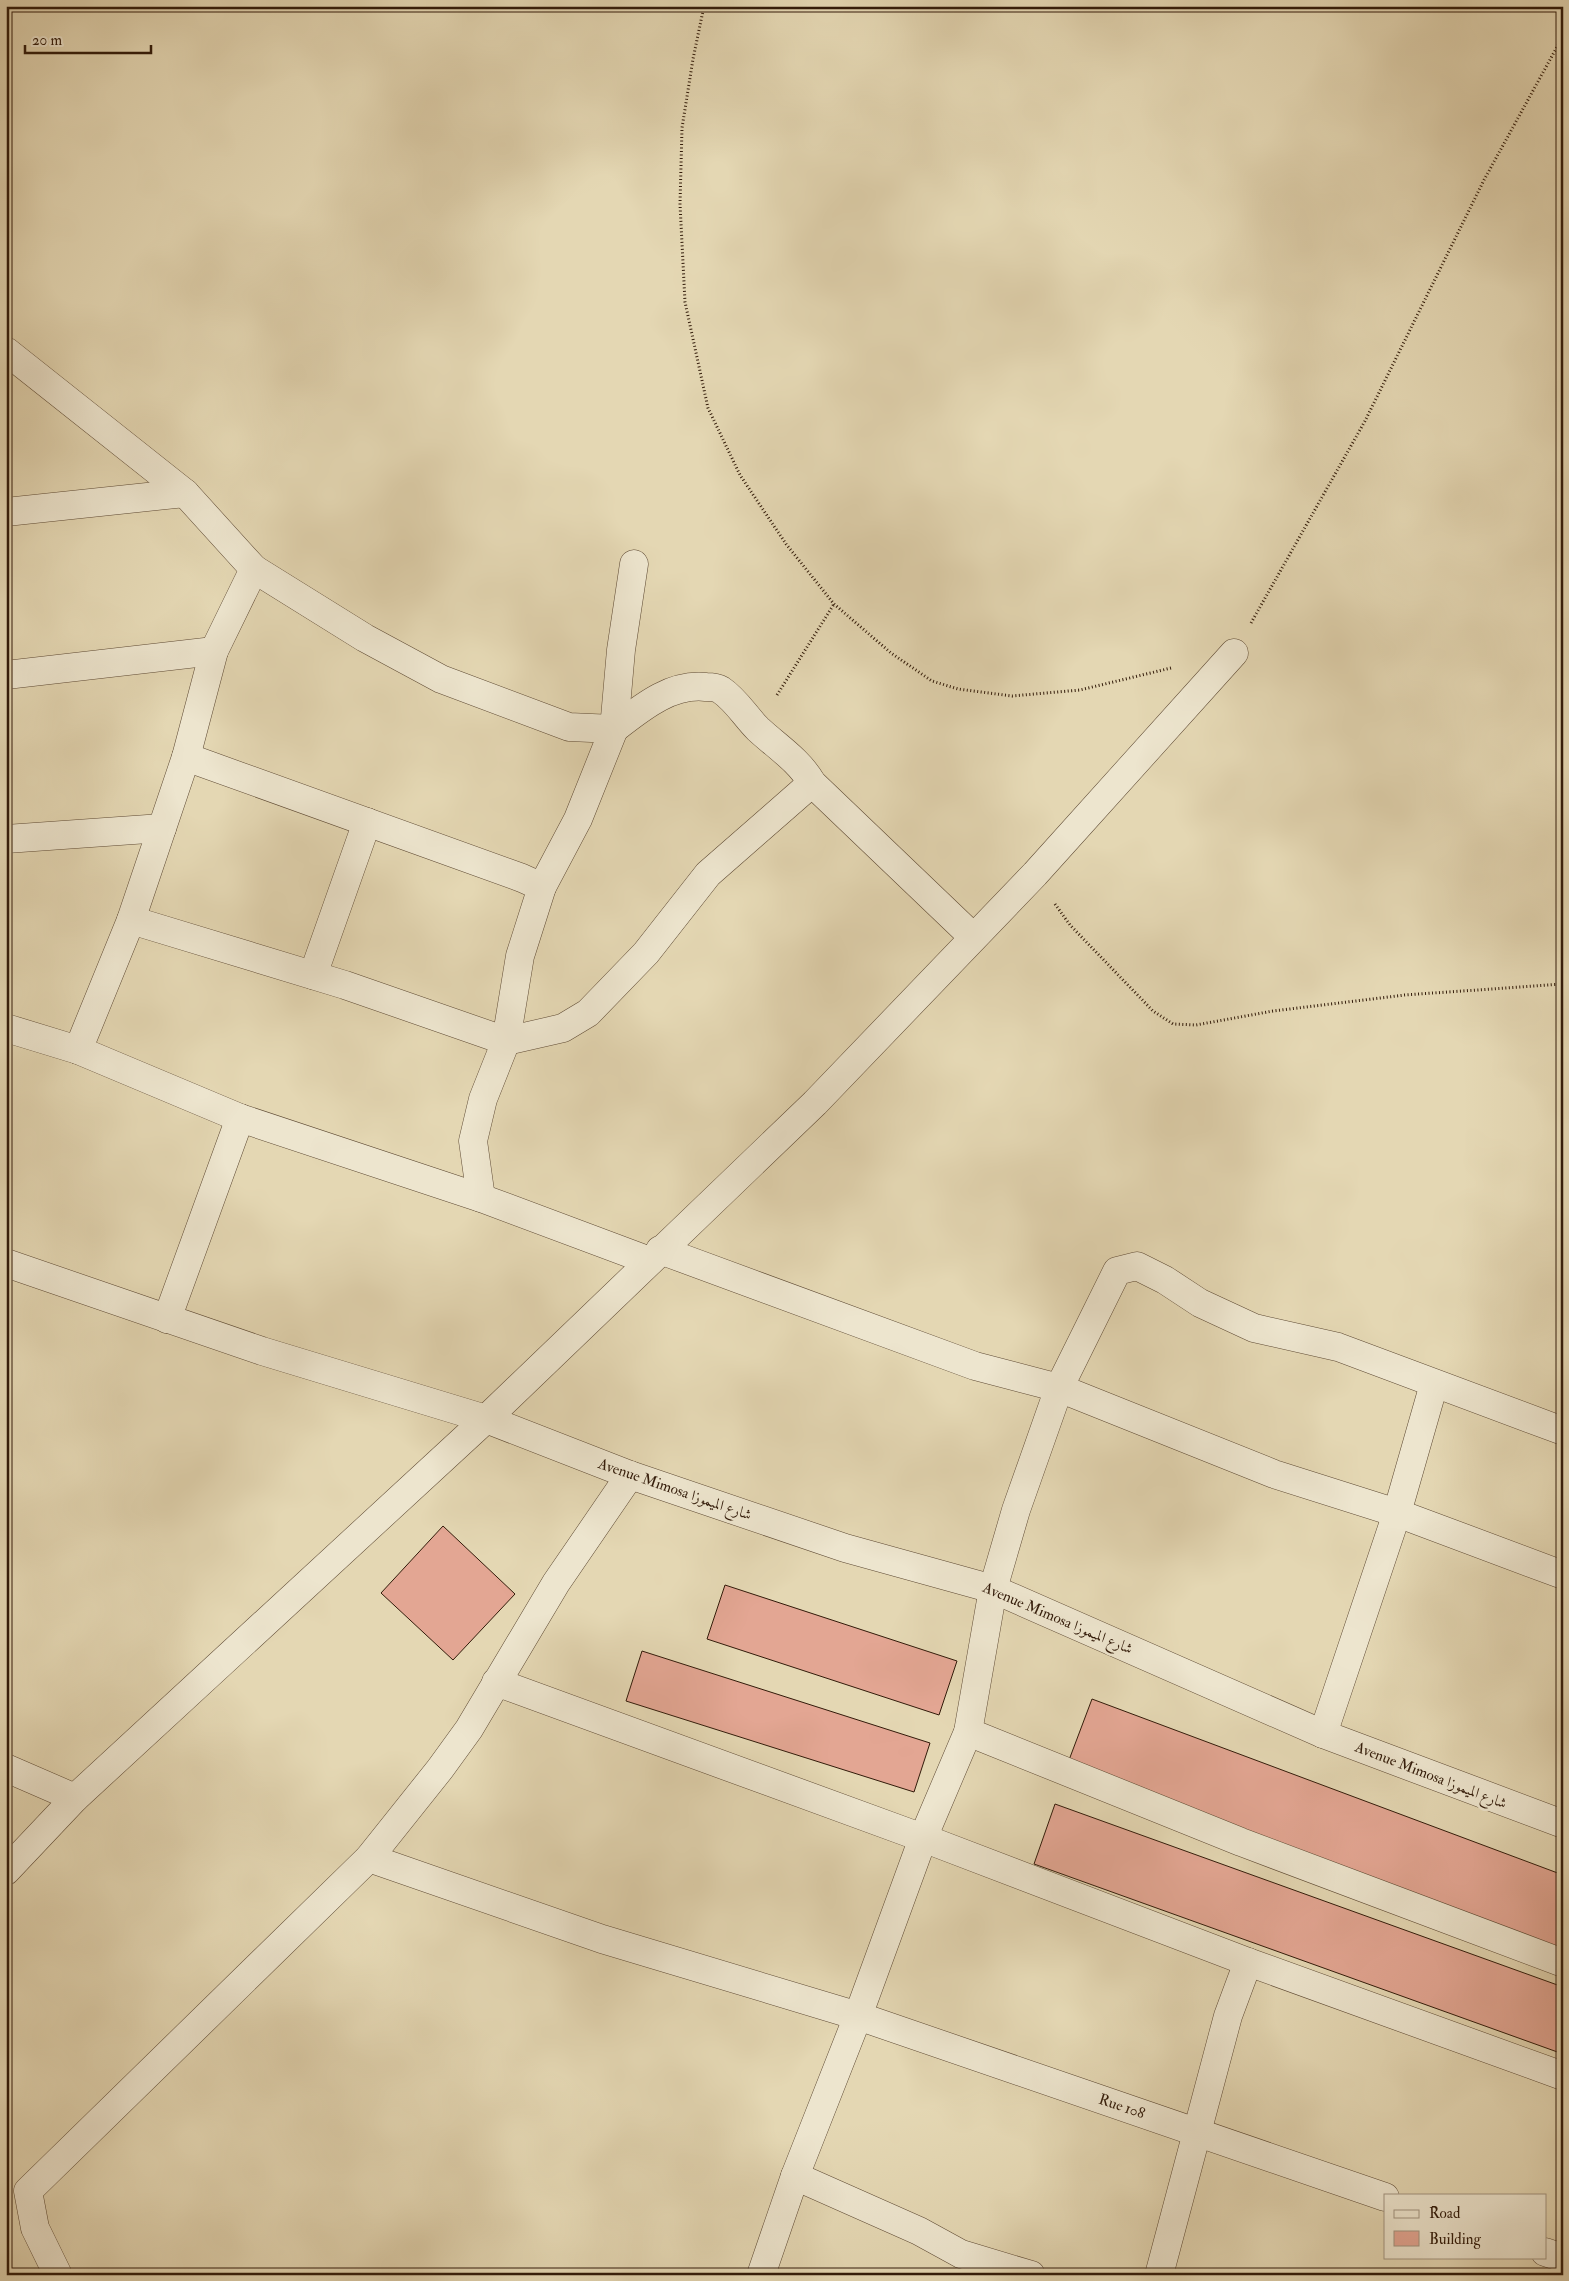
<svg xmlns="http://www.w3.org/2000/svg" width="1569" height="2281" viewBox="0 0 1569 2281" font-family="'IM FELL Double Pica',Amiri,serif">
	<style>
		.building { fill: #e3a693; stroke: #321b0a }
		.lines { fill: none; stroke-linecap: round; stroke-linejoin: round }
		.minor-casing { stroke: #5e4a34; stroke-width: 29 }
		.path { stroke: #321b0a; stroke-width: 3; stroke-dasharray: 1 2.5; stroke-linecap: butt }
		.minor { stroke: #ede5ce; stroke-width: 28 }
		.labels { text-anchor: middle; stroke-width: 5; stroke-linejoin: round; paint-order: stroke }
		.street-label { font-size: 15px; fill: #321b0a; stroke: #ede5ce }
	</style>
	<rect width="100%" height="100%" fill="#e4d7b3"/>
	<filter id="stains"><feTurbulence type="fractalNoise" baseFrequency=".004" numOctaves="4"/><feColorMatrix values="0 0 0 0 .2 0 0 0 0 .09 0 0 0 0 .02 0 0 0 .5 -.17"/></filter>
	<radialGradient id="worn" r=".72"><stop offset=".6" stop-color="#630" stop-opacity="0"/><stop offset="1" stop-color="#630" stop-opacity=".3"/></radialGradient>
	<g class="building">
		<polygon points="443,1526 515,1594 453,1660 381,1593"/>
		<polygon points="725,1585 957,1661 939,1715 707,1639"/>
		<polygon points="642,1651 930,1743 914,1792 626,1701"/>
		<polygon points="1092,1699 1563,1875 1563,1954 1066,1768"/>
		<polygon points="1055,1804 1563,1987 1563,2054 1034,1864"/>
	</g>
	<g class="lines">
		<g class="minor-casing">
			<g id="minor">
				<polyline points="6,351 185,493 254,569 214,651 186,757 131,920 78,1050"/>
				<polyline points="6,512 185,493"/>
				<path d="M 254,569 L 365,638 L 441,679 L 569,727 L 614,729 C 640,709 670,683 706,687 C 711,687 716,687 721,690 C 736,700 745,716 758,729 C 776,746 799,760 812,783 L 973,937"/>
				<polyline points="6,675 214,651"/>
				<polyline points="186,757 522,878 542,887"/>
				<polyline points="6,839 162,828"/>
				<polyline points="131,920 345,985 506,1041 563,1028 588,1013 646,953 708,874 812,783"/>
				<polyline points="313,975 367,822"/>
				<polyline points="6,1028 78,1050 240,1118 481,1198 650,1261"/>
				<polyline points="481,1198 473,1141 483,1099 506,1041 520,956 542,887 578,819 614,729 621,650 634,564"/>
				<polyline points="660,1250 975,1366 1059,1388 1274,1474 1397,1513 1563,1575"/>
				<polyline points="6,1263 262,1351 486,1419 630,1475 845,1548 993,1589 1323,1734 1563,1824"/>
				<polyline points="167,1319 240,1118"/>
				<polyline points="496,1682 923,1838 1248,1962 1563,2076"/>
				<polyline points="968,1732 1241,1842 1563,1963"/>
				<polyline points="1323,1734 1397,1513 1434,1384"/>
				<polyline points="6,1768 75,1798"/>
				<polyline points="369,1858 602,1939 858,2016 1385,2197"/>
				<polyline points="6,1871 75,1798 486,1419 815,1103 1035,874 1234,653"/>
				<polyline points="795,2176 919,2231 961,2254 1031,2275"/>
				<polyline points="1545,2252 1563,2258"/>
				<polyline points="58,2275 35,2228 28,2191 369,1858 440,1769 469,1729 556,1583 630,1475"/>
				<polyline points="761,2275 795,2176 858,2016 923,1838 968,1732 993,1589 1016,1510 1059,1388 1117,1271 1137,1266 1165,1280 1200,1303 1254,1328 1338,1347 1563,1431"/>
				<polyline points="1159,2275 1228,2016 1248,1962"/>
			</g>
		</g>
		<g class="path">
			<polyline points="704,6 693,59 682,128 680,204 685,302 708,408 740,475 786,544 834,604 891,653 932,681 958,689 1012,696 1080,690 1171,668"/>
			<polyline points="1251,623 1365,421 1484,180 1563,36"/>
			<polyline points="777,695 834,604"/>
			<polyline points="1055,904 1070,925 1153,1011 1173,1024 1196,1025 1273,1011 1405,995 1563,984"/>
		</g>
		<use href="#minor" class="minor"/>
	</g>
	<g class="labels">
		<g class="street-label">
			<text transform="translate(675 1489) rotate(19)" y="5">Avenue Mimosa شارع الميموزا</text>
			<text transform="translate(1058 1618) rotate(23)" y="5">Avenue Mimosa شارع الميموزا</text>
			<text transform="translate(1431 1775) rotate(21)" y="5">Avenue Mimosa شارع الميموزا</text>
			<text transform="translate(1122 2106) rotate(19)" y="5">Rue 108</text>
		</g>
	</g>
	<rect width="1569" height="2281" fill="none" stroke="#e4d7b3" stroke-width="25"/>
	<rect x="8" y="8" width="1554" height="2266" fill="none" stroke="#321b0a" stroke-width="2.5"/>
	<rect x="12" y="12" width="1544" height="2256" fill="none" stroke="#321b0a"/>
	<rect x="1384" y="2194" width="162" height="65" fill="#ede5ce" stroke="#a29480"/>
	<rect x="1394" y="2210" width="25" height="8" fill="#ede5ce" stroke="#a29480"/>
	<text x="1429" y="2218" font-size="15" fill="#321b0a">Road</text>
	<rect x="1394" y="2231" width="25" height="15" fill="#e3a693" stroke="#a29480"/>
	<text x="1429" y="2244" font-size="15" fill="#321b0a">Building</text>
	<path d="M25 45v8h126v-8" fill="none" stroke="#321b0a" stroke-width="2.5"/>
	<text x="32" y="45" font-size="15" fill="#321b0a" stroke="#ede5ce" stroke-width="4" paint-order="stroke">20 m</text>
	<rect width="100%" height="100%" filter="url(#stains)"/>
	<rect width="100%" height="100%" fill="url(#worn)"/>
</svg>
